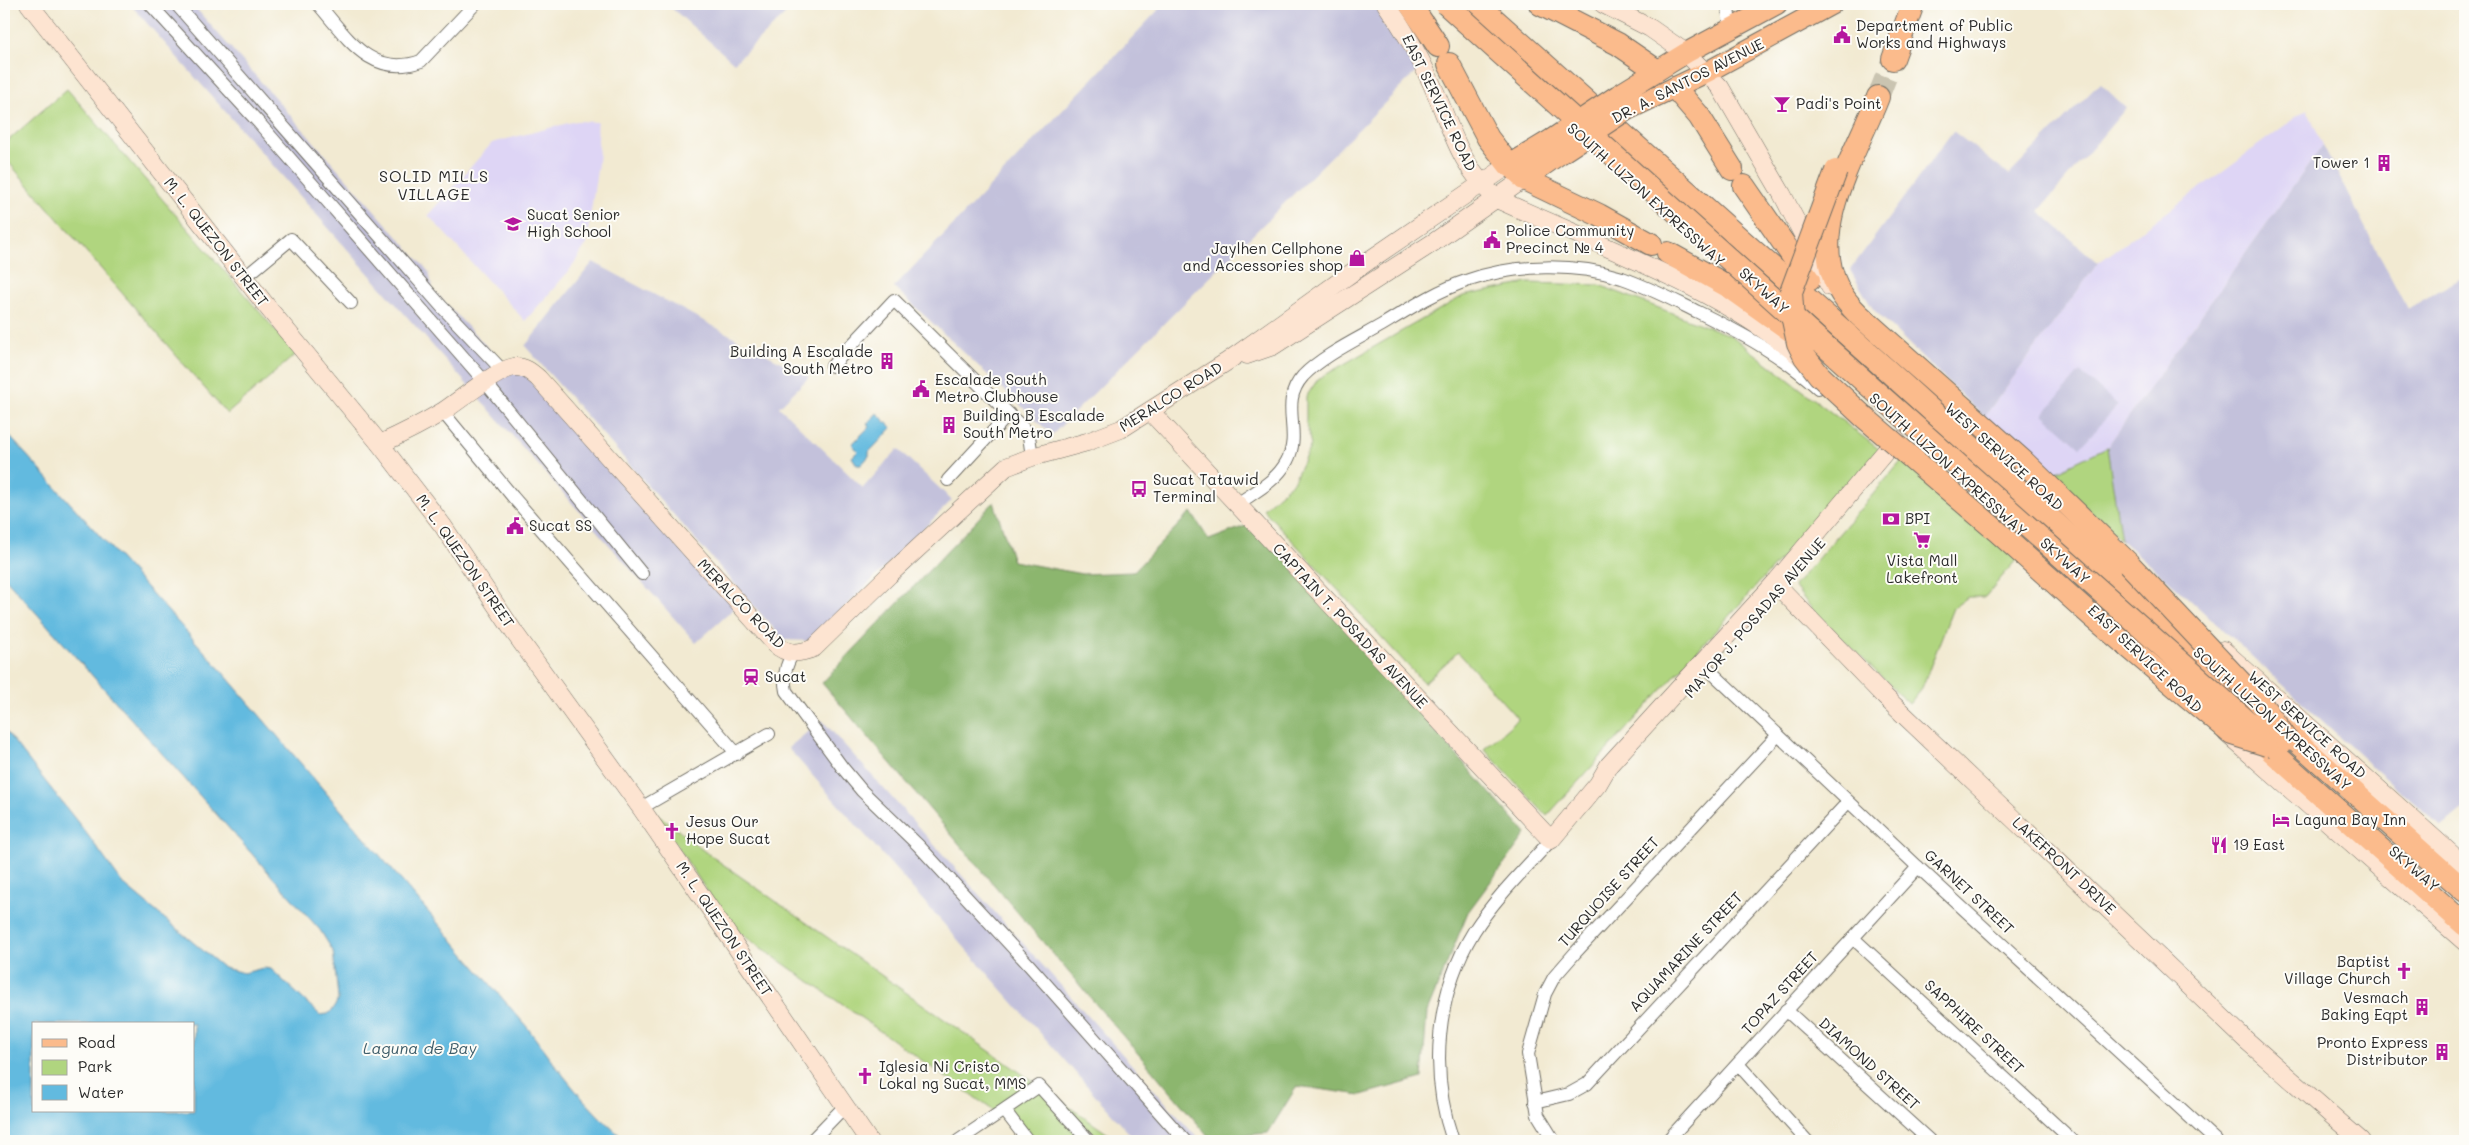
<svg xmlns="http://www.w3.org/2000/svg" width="2469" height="1145" viewBox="0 0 2469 1145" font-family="Mali,sans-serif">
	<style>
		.built { fill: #ded5f5 }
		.industrial { fill: #c3c1db }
		.green { fill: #b0d57f; stroke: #6e8055 }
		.forest { fill: #8cb66e; stroke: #5c704c }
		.water { fill: #62badf; stroke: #467285; fill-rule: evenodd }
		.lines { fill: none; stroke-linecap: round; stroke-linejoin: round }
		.highway-tunnel { stroke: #cac4b1; stroke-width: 22; stroke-dasharray: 22 11; stroke-linecap: butt }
		.street-casing { stroke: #716e65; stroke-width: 14 }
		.secondary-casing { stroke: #716e65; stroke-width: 19 }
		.primary-casing { stroke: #716e65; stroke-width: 22 }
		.highway-casing { stroke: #716e65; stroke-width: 24 }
		.street { stroke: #fff; stroke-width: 12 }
		.secondary { stroke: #fde4d1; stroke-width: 18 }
		.primary { stroke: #fbbb8c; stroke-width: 20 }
		.highway { stroke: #fbbb8c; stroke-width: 22 }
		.primary-bridge-casing { stroke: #716e65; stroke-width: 22; stroke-linecap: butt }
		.highway-bridge-casing { stroke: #716e65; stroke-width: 24; stroke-linecap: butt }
		.primary-bridge { stroke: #fbbb8c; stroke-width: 20 }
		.highway-bridge { stroke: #fbbb8c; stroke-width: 22 }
		.labels { text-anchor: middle; stroke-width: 4; stroke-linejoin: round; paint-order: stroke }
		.poi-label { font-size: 15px; fill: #2b2b2b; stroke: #fdfcf7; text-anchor: start }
		.street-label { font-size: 15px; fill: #2b2b2b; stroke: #fdfcf7 }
		.neighbourhood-label { font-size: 16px; letter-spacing: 1px; fill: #2b2b2b; stroke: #fdfcf7 }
		.water-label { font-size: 16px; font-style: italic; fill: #3e5d6a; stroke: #fdfcf7 }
	</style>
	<rect width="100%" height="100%" fill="#fdfcf7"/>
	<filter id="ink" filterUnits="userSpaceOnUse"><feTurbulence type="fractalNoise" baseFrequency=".02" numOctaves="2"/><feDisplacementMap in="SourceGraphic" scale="10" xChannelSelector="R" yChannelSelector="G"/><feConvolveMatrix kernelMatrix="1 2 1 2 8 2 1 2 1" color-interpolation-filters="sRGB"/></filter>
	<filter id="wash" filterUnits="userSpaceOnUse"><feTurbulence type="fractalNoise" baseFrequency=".0096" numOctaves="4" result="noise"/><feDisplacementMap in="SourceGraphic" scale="20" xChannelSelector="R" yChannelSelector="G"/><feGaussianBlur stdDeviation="1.12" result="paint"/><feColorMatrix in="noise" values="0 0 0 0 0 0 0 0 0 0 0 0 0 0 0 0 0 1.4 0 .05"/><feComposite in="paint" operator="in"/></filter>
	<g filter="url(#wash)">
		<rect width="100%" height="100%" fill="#f2ead2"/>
		<g class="built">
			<polygon points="2307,109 2323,145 2107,447 2049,475 1984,417 2098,263"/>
			<polygon points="576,121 597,122 599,157 586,245 569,271 525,321 428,215 492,143"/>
		</g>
		<g class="industrial">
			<polygon points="130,4 192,4 429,272 433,290 504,365 525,375 736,607 696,643"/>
			<polygon points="667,4 796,4 734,63"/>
			<polygon points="1164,4 1374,4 1416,72 1052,435 894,287"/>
			<polygon points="2100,83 2126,108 2039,211 2098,263 1984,417 1873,309 1850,270 1953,131 2009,175"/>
			<polygon points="2323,145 2407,309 2465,276 2465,808 2442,827 2375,769 2176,587 2121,540 2107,447"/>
			<polygon points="593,262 809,377 779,407 863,488 898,449 952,500 811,641 784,640 525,346"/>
			<polygon points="2080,372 2118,405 2080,447 2043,414"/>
			<polygon points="822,720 1046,969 1200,1141 1136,1141 788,748"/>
		</g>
		<g class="green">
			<polygon points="67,89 296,354 227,414 4,157 4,144"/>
			<polygon points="1528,283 1599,285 1732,336 1880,450 1547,816 1484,749 1518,719 1458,652 1424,683 1263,509 1293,482 1311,445 1306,423 1306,397 1318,379 1463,296"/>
			<polygon points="2107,447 2121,540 2049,475"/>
			<polygon points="1905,457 2017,559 1985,597 1968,597 1953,608 1922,688 1909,704 1812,609 1794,586"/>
			<polygon points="654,811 704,851 1118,1141 1037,1141 730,926"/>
		</g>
		<polygon class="forest" points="994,502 1013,561 1082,574 1133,572 1191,512 1209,540 1253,523 1526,834 1468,912 1427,1012 1422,1078 1361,1095 1297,1086 1268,1133 1210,1138 822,683"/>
		<g class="water">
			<polygon points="877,413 892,428 869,452 869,456 861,465 857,465 852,457 858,451 852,444 869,427 867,424"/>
			<path d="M 4,430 L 213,661 L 527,1027 C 557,1068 587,1110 627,1141 L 4,1141 L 4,729 L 87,834 L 123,884 L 224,968 L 244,973 L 263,968 L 271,969 L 320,1015 L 328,1014 L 334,1008 L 338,999 L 337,987 L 333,951 L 320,930 L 4,577 ZM 34,1024 L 194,1024 L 194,1111 L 34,1111 Z"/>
		</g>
	</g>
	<g filter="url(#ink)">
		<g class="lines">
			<polyline class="highway-tunnel" points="1878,97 1893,59"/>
			<g class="street-casing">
				<g id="street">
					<polyline points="150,4 259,123 485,382 642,574"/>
					<polyline points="176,4 442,307 504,372"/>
					<path d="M 318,4 C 347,37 371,79 421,61 L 475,4"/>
					<polyline points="1728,4 1730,30"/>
					<polyline points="2464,4 2465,6"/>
					<polyline points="244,278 291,239 351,303"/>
					<polyline points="832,366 894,300 1023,428 1029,436 1032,457"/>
					<polyline points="442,411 513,497 737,754"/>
					<polyline points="948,480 1009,414"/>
					<path d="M 1236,505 C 1254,492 1276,482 1287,461 C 1303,431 1278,404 1303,376 C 1322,356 1358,339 1382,325 C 1410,308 1438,290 1469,280 C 1516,264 1575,263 1622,278 C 1648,287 1673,300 1698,312 C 1741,333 1782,355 1818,388"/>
					<path d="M 793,653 C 785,666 783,677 786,691 L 842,767 L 862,791 L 918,845 L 1029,965 L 1185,1141"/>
					<polyline points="1703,664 1918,867 2216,1141"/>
					<polyline points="641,808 769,734"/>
					<polyline points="1853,938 2073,1141"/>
					<polyline points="1786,1010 1930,1141"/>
					<polyline points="1738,1064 1807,1141"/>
					<polyline points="1535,1102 1569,1094 1587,1084 1848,802"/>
					<polyline points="1005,1111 1028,1141"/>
					<polyline points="811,1141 845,1106"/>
					<polyline points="958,1141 1039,1086 1089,1141"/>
					<path d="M 1453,1141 C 1429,1072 1436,993 1474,931 C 1495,898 1525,869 1551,840"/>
					<polyline points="1554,1141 1538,1115 1528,1054 1545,994 1554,977 1575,953 1778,735"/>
					<polyline points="1667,1141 1918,867"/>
				</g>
			</g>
			<g class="secondary-casing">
				<g id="secondary">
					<polyline points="29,4 269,309 380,444 443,526 514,632 641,808 869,1141"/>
					<path d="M 1386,4 C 1403,28 1418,53 1430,80 C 1451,125 1458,165 1497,199 C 1597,245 1720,288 1804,360"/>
					<polyline points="1603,4 1650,28 1686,53 1720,87 1782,194 1830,287"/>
					<polyline points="1247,355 1273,346 1434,242 1524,179"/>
					<polyline points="1150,411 1551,840 1598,784 1609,765 1775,583 1896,439"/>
					<path d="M 380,444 C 402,434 422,424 442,412 C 459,401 496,370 514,367 C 524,366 531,372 538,378 L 775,644 C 787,655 799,654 814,648 L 889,575 L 1006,467 L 1032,457 L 1087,442 L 1121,429 L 1228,361 L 1371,259 L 1509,165"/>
					<polyline points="1775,583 1884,696 2246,1040 2361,1141"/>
					<polyline points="2223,650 2465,866"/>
					<polyline points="2226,733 2465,942"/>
				</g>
			</g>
			<g class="primary-casing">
				<g id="primary">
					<polyline points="1618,95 1686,53 1777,4"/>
					<polyline points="1627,110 1707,72 1832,4"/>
					<polyline points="1552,139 1509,165 1524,179 1560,154"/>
				</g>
			</g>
			<g class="highway-casing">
				<g id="highway">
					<polyline points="1410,4 1438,46"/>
					<polyline points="1477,4 1887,370 2221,674"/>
					<polyline points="1540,4 1618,44 1656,70"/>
					<polyline points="1893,59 1913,4"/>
					<polyline points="1449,64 1488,138 1509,165"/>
					<polyline points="1675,88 1699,116 1732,169"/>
					<path d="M 1878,97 C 1857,152 1807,228 1838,288 C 1843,298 1851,307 1859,315 L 2024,462 L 2129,564"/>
					<polyline points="1524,179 1599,215 1651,244"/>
					<polyline points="1744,186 1809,280"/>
					<polyline points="1668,253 1731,288 1808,343"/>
					<polyline points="2206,669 2268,724"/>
					<polyline points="2275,722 2465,891"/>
					<polyline points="2257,738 2465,925"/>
				</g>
			</g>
			<use href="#street" class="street"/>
			<use href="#secondary" class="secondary"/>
			<use href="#primary" class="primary"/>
			<use href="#highway" class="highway"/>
			<g class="primary-bridge-casing">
				<g id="primary-bridge">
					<polyline points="1552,139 1618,95"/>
					<polyline points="1560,154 1627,110"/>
				</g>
			</g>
			<g class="highway-bridge-casing">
				<g id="highway-bridge">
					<polyline points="1446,4 1875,391 2277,748"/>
					<polyline points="1836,171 1791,292 1793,320 1798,343 1805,357 1819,375 1864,417 1998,532 2092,616 2232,734 2267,745"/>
					<polyline points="2129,564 2262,705 2287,740"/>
				</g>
			</g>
			<use href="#primary-bridge" class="primary-bridge"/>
			<use href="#highway-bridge" class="highway-bridge"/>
		</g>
	</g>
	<defs>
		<g id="civic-bare" transform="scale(1.35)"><path d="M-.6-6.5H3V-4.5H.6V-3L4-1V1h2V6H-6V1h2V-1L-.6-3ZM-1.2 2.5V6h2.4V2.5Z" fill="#b5179e" stroke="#fdfcf7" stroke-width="2.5" paint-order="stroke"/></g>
		<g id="bar-bare" transform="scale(1.35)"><path d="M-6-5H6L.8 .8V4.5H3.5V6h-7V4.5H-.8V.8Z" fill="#b5179e" stroke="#fdfcf7" stroke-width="2.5" paint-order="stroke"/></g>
		<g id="building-bare" transform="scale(1.35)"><path d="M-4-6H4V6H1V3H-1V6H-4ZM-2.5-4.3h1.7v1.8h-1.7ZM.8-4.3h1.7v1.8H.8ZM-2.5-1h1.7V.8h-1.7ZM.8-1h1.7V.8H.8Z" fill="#b5179e" stroke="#fdfcf7" stroke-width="2.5" paint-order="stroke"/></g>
		<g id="school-bare" transform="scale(1.35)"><path d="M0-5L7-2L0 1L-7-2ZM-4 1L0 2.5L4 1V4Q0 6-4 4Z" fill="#b5179e" stroke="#fdfcf7" stroke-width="2.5" paint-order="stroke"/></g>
		<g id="shop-bare" transform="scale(1.35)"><path d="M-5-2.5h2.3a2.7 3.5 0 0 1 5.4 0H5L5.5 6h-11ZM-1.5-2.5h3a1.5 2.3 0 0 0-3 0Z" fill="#b5179e" stroke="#fdfcf7" stroke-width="2.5" paint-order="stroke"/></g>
		<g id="bus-bare" transform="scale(1.35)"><path d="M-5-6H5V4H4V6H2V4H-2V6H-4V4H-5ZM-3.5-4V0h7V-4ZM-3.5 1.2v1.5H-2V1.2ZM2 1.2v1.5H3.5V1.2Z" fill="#b5179e" stroke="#fdfcf7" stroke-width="2.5" paint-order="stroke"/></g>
		<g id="bank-bare" transform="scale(1.35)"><path d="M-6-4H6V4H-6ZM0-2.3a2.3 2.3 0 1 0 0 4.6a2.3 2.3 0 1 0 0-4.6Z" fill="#b5179e" stroke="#fdfcf7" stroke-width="2.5" paint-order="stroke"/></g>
		<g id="supermarket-bare" transform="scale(1.35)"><path d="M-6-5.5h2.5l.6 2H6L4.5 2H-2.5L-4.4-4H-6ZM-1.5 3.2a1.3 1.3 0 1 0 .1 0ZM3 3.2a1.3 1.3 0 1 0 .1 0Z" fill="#b5179e" stroke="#fdfcf7" stroke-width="2.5" paint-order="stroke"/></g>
		<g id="station-bare" transform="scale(1.35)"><path d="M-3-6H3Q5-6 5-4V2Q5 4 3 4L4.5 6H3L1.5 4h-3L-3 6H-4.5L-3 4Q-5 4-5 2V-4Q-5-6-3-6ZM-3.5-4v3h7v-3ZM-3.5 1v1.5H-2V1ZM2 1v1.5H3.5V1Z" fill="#b5179e" stroke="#fdfcf7" stroke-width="2.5" paint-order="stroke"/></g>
		<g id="hotel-bare" transform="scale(1.35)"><path d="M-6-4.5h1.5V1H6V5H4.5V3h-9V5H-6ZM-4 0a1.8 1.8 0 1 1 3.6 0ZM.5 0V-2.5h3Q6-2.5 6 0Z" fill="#b5179e" stroke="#fdfcf7" stroke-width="2.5" paint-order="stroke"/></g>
		<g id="church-bare" transform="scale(1.35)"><path d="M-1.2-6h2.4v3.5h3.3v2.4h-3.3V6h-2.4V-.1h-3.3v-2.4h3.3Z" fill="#b5179e" stroke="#fdfcf7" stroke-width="2.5" paint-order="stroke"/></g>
		<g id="restaurant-bare" transform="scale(1.35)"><path d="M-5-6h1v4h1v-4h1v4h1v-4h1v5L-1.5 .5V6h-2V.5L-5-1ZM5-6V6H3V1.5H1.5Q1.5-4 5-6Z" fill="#b5179e" stroke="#fdfcf7" stroke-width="2.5" paint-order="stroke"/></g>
	</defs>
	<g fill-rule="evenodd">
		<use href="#civic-bare" x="1842" y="35"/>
		<use href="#bar-bare" x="1782" y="104"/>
		<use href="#building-bare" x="2384" y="163"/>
		<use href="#school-bare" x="513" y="224"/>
		<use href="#civic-bare" x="1492" y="240"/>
		<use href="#shop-bare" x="1357" y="258"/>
		<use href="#building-bare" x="887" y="361"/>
		<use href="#civic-bare" x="921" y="389"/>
		<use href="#building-bare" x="949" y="425"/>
		<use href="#bus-bare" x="1139" y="489"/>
		<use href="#bank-bare" x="1891" y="519"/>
		<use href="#civic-bare" x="515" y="526"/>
		<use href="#supermarket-bare" x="1922" y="540"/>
		<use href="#station-bare" x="751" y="677"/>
		<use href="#hotel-bare" x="2281" y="820"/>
		<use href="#church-bare" x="672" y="831"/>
		<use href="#restaurant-bare" x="2219" y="845"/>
		<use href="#church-bare" x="2404" y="971"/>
		<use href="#building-bare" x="2422" y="1007"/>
		<use href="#building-bare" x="2442" y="1052"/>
		<use href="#church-bare" x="865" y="1076"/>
	</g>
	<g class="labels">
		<g class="poi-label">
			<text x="1856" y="31">Department of Public<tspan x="1856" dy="17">Works and Highways</tspan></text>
			<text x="1796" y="109">Padi's Point</text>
			<text x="2370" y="168" text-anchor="end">Tower 1</text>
			<text x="527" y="220">Sucat Senior<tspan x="527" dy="17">High School</tspan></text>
			<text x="1506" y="236">Police Community<tspan x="1506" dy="17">Precinct № 4</tspan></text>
			<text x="1343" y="254" text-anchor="end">Jaylhen Cellphone<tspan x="1343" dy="17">and Accessories shop</tspan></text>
			<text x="873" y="357" text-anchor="end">Building A Escalade<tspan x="873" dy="17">South Metro</tspan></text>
			<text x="935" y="385">Escalade South<tspan x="935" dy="17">Metro Clubhouse</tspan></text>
			<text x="963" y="421">Building B Escalade<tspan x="963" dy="17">South Metro</tspan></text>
			<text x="1153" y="485">Sucat Tatawid<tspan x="1153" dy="17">Terminal</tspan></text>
			<text x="1905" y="524">BPI</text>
			<text x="529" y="531">Sucat SS</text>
			<text x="1922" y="566" text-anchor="middle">Vista Mall<tspan x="1922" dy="17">Lakefront</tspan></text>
			<text x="765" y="682">Sucat</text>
			<text x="2295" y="825">Laguna Bay Inn</text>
			<text x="686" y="827">Jesus Our<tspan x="686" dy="17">Hope Sucat</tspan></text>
			<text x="2233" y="850">19 East</text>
			<text x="2390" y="967" text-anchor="end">Baptist<tspan x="2390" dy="17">Village Church</tspan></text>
			<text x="2408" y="1003" text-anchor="end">Vesmach<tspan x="2408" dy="17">Baking Eqpt</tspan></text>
			<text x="2428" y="1048" text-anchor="end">Pronto Express<tspan x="2428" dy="17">Distributor</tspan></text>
			<text x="879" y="1072">Iglesia Ni Cristo<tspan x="879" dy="17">Lokal ng Sucat, MMS</tspan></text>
		</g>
		<g class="street-label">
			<text transform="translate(1688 81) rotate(-27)" y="5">DR. A. SANTOS AVENUE</text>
			<text transform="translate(1439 103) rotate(64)" y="5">EAST SERVICE ROAD</text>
			<text transform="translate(1646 195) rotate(42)" y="5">SOUTH LUZON EXPRESSWAY</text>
			<text transform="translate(216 242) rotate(52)" y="5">M. L. QUEZON STREET</text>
			<text transform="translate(1764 291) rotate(42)" y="5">SKYWAY</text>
			<text transform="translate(1171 397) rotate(-32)" y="5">MERALCO ROAD</text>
			<text transform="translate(2004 457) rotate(42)" y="5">WEST SERVICE ROAD</text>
			<text transform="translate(1948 465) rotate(42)" y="5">SOUTH LUZON EXPRESSWAY</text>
			<text transform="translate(465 561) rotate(55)" y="5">M. L. QUEZON STREET</text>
			<text transform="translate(2065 561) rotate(42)" y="5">SKYWAY</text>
			<text transform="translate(741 604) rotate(46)" y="5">MERALCO ROAD</text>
			<text transform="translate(1755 618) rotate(-49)" y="5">MAYOR J. POSADAS AVENUE</text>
			<text transform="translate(1350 626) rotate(47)" y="5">CAPTAIN T. POSADAS AVENUE</text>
			<text transform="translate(2145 659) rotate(43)" y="5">EAST SERVICE ROAD</text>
			<text transform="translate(2272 719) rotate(42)" y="5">SOUTH LUZON EXPRESSWAY</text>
			<text transform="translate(2307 725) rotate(42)" y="5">WEST SERVICE ROAD</text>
			<text transform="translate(2064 866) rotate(43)" y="5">LAKEFRONT DRIVE</text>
			<text transform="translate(2414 869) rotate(41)" y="5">SKYWAY</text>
			<text transform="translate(1609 892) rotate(-48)" y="5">TURQUOISE STREET</text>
			<text transform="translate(1969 892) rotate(43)" y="5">GARNET STREET</text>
			<text transform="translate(724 929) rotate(56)" y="5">M. L. QUEZON STREET</text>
			<text transform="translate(1686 952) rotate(-47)" y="5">AQUAMARINE STREET</text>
			<text transform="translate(1780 993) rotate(-48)" y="5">TOPAZ STREET</text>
			<text transform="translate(1974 1027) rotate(43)" y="5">SAPPHIRE STREET</text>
			<text transform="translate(1869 1064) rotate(42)" y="5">DIAMOND STREET</text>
		</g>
		<g class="neighbourhood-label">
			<text x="434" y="182">SOLID MILLS<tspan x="434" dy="18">VILLAGE</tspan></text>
		</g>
		<g class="water-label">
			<text x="420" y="1054">Laguna de Bay</text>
		</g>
	</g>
	<rect width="2469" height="1145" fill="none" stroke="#fdfcf7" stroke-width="20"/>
	<rect x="32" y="1022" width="162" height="90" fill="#fdfcf7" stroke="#a9a8a5"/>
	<rect x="42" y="1039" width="25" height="8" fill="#fbbb8c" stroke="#a9a8a5"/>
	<text x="78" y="1048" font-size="15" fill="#2b2b2b">Road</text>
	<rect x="42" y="1060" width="25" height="15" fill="#b0d57f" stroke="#a9a8a5"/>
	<text x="78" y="1072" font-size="15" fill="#2b2b2b">Park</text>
	<rect x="42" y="1085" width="25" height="15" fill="#62badf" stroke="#a9a8a5"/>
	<text x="78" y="1098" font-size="15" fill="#2b2b2b">Water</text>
</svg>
